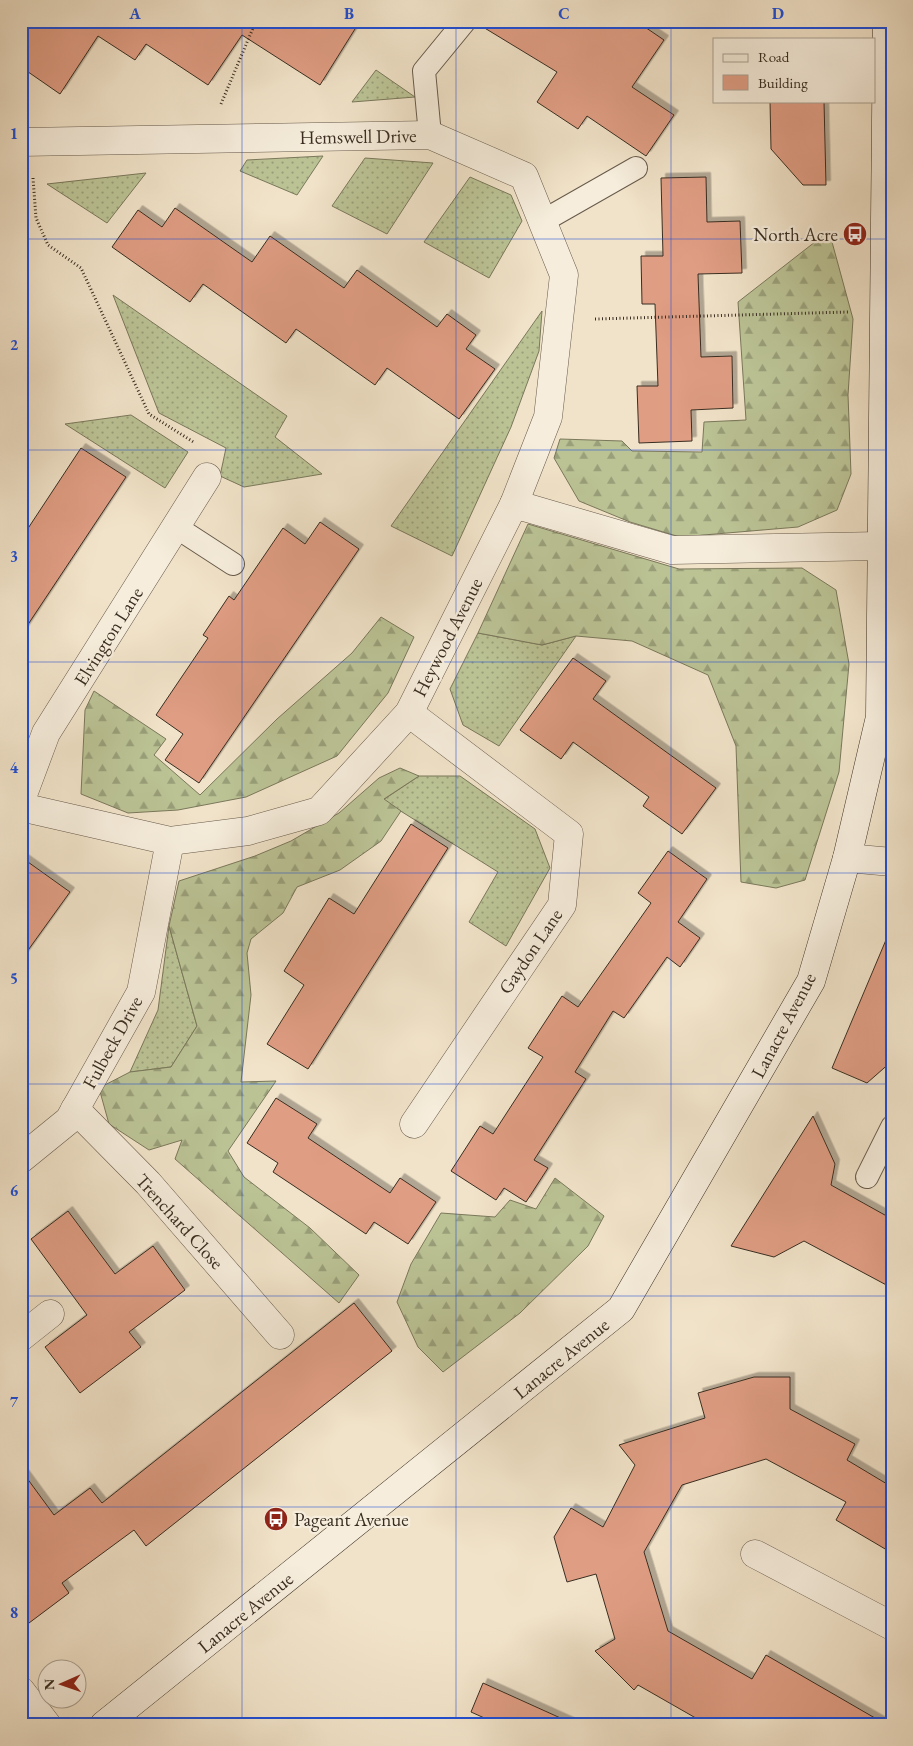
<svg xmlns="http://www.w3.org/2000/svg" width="913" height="1746" viewBox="0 0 913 1746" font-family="'EB Garamond',serif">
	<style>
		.grass { fill: url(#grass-dots); stroke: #7a785b }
		.forest { fill: url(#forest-firs); stroke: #7a785b }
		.building { fill: #df9d83; stroke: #392d21; filter: url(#shadow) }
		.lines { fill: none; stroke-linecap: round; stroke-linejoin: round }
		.lane-casing { stroke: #675a4b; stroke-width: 24 }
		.street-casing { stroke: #675a4b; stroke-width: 29 }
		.secondary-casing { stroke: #392d21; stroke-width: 29 }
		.path { stroke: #392d21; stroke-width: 3; stroke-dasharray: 1 2.5; stroke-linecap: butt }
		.lane { stroke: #f6eddc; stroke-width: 22 }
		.street { stroke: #f6eddc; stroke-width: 28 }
		.secondary { stroke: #f6eddc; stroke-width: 28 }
		.grid { fill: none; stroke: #1d4ed8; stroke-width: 1; stroke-opacity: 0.55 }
		.labels { text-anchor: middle; stroke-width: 4.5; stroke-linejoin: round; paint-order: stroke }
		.street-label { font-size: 19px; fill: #392d21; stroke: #f6eddc }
		.poi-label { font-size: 19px; fill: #392d21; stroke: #f6eddc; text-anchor: end }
		.neatline { fill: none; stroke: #1d4ed8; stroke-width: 2 }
		.grid-label { font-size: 16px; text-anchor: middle; font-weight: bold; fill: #1d4ed8 }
	</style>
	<defs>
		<pattern id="grass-dots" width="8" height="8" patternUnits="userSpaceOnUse" patternTransform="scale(1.25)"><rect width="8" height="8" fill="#bbc395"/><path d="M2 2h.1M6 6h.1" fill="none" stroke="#999f79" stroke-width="1.8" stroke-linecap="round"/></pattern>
		<pattern id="forest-firs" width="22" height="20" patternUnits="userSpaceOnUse" patternTransform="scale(1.25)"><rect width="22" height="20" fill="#bbc395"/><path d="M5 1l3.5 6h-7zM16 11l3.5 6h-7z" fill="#999f79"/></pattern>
		<filter id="shadow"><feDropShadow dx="4.5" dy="-4.5" stdDeviation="0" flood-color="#0004"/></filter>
	</defs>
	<rect width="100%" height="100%" fill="#f1e3c9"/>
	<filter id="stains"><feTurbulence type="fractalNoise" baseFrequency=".004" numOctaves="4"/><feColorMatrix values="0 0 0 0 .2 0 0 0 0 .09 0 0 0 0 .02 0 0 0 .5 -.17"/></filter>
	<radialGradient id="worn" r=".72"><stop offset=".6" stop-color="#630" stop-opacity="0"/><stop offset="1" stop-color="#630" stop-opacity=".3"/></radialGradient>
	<g class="grass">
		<polygon points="376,70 415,97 352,102"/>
		<polygon points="323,156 297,195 240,171 247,160"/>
		<polygon points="365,158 433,163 387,234 332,206"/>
		<polygon points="146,173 107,223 47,184"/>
		<polygon points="470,177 511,195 522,221 489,278 424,242"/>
		<polygon points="113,295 287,416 275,437 322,474 244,487 220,476 226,448 159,413"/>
		<polygon points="542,311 539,351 511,427 452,556 391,526"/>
		<polygon points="131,415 188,452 165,488 65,424"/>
		<polygon points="478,633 542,645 576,636 499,746 463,725 450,689"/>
		<polygon points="419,776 460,776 535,829 550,868 506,946 469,922 498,872 383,800"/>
		<polygon points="169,926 197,1026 171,1067 130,1072 158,1010"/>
	</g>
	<g class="forest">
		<polygon points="829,231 853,319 848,395 851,474 837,510 798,527 680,537 630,522 579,501 554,458 560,439 622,441 632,451 702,452 704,422 746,420 738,302"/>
		<polygon points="528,524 679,569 802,568 836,590 849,664 839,772 805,880 776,888 741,882 736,746 708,675 632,641 576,636 542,645 478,633"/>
		<polygon points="381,617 414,637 388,693 337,756 246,797 178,810 128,813 81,794 85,710 94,691 166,739 154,755 200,795 277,719 352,653"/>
		<polygon points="400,768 419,776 384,799 401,811 381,841 340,870 297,887 283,913 251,939 247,953 251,995 241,1082 276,1081 228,1151 244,1177 310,1228 359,1275 339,1303 175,1159 182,1140 149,1150 109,1124 99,1088 130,1072 171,1067 197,1026 169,926 179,881 255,856 291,841 339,813 379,778"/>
		<polygon points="555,1178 604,1216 588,1246 520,1313 443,1372 418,1347 397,1302 411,1264 441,1213 495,1217 510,1200 536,1209"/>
	</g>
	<g class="building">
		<polygon points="21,21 360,21 320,85 242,35 208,85 146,44 135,60 98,36 60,94 21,67"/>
		<polygon points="478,21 636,21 664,40 632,87 674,115 646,156 587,116 578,129 537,102 557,72 478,24"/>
		<polygon points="770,101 824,101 826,185 803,185 771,149"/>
		<polygon points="706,177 707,222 740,221 742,273 698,274 701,357 732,356 733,408 691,410 692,441 639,443 637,386 658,386 655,304 642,304 641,256 663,256 661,178"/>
		<polygon points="175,208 252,262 270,236 344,288 357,270 437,327 447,314 476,335 466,349 495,369 459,419 387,368 375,385 296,329 286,343 203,284 190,302 112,247 138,210 162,227"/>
		<polygon points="81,448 126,477 21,635 21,539"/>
		<polygon points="320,522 359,549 199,783 165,760 183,734 156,715 208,638 203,635 229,596 234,600 283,528 305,544"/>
		<polygon points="573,658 606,681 593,699 716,788 682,834 643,806 649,797 573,742 561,759 520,730"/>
		<polygon points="411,824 448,848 308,1069 267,1044 304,985 284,971 329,898 354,914"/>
		<polygon points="668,851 707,879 678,922 700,938 680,967 667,957 624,1018 613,1011 575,1072 586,1079 534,1160 548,1168 526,1202 504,1188 496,1200 451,1171 480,1126 493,1134 543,1057 528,1048 562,996 578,1007 651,903 638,893"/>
		<polygon points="21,857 70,892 21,960"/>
		<polygon points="891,928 892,1061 867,1083 832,1068"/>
		<polygon points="276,1098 317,1124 308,1138 390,1193 400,1178 436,1202 408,1244 374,1222 366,1234 273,1172 278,1163 247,1143"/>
		<polygon points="813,1116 835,1164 831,1185 892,1219 892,1288 804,1241 774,1257 731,1246"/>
		<polygon points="68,1211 115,1274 153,1246 185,1290 129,1332 141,1347 80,1393 45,1347 87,1315 31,1239"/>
		<polygon points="354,1303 392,1351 146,1546 134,1530 62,1583 69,1593 21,1629 21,1470 54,1515 90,1488 102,1503"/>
		<polygon points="754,1377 790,1377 790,1409 855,1444 847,1460 892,1487 892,1553 836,1520 846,1502 766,1459 682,1485 644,1552 668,1631 752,1679 766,1655 887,1725 708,1725 638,1685 634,1690 595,1651 615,1639 596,1574 567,1582 554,1537 571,1508 603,1527 635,1465 619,1445 705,1418 698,1393"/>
		<polygon points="483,1683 576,1725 500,1725 471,1712"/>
	</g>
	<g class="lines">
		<g class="lane-casing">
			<g id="lane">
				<polyline points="430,135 424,71 465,21"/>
				<polyline points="543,221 636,168"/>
				<polyline points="176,527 233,564"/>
				<polyline points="867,1177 892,1127"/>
			</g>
		</g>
		<g class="street-casing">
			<g id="street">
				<polyline points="21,142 430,135 524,176 564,275 548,417 514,504"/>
				<polyline points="409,713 569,834 562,905 414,1124"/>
				<polyline points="21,800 46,733 207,477"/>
				<polyline points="21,807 170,841 248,831 319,811 409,713 514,504 672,550 880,546"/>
				<polyline points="847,858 892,862"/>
				<polyline points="75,1109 148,1183 280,1335"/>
				<polyline points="21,1159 69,1120 141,992 170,841"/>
				<polyline points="21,1337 50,1314"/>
				<polyline points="755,1554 892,1626"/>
				<polyline points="21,1691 47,1725"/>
			</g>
		</g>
		<g class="secondary-casing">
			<polyline id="secondary" points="104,1725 621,1309 811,981 847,858 880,717 887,21"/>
		</g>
		<g class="path">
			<polyline points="221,104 256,21"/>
			<polyline points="33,178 36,218 48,245 81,268 149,414 195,443"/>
			<polyline points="595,319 848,312"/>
		</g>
		<use href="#lane" class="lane"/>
		<use href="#street" class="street"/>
		<use href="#secondary" class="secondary"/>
	</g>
	<path class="grid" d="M 242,21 L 242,1725M 456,21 L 456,1725M 671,21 L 671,1725M 21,239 L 892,239M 21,450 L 892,450M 21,662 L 892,662M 21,873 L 892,873M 21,1084 L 892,1084M 21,1296 L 892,1296M 21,1507 L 892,1507"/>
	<defs>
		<g id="bus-disc" transform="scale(1.25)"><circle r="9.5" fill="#8f2418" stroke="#f6eddc"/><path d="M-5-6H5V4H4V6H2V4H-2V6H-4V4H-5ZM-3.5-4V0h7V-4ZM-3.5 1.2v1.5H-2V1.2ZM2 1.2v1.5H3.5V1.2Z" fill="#fff"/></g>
	</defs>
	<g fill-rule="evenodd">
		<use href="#bus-disc" x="855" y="234"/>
		<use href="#bus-disc" x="276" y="1519"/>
	</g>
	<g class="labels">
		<g class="street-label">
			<text transform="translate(358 136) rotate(-1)" y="7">Hemswell Drive</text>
			<text transform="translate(108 636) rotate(-58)" y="7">Elvington Lane</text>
			<text transform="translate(447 637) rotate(-63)" y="7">Heywood Avenue</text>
			<text transform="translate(530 951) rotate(-56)" y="7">Gaydon Lane</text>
			<text transform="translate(783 1025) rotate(-62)" y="7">Lanacre Avenue</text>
			<text transform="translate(112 1042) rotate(-61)" y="7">Fulbeck Drive</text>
			<text transform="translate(180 1221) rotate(48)" y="7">Trenchard Close</text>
			<text transform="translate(561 1358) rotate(-39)" y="7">Lanacre Avenue</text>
			<text transform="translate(245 1612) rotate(-39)" y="7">Lanacre Avenue</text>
		</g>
		<g class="poi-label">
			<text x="838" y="241">North Acre</text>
			<text x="294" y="1526" text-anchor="start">Pageant Avenue</text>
		</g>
	</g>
	<rect width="913" height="1746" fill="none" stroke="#f1e3c9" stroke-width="55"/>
	<rect x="713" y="38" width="162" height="65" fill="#f6eddc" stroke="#aaa091"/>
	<rect x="723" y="54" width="25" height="8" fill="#f6eddc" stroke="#aaa091"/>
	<text x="758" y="62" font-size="15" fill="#392d21">Road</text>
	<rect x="723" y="75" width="25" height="15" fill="#df9d83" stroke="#aaa091"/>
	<text x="758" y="88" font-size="15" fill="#392d21">Building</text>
	<g transform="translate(62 1684) rotate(268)"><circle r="24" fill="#f6eddc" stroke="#aaa091"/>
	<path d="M0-4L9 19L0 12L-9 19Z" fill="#8f2418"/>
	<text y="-8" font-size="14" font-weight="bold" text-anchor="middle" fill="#392d21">N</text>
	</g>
	<rect x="28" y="28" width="858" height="1690" class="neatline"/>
	<g class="grid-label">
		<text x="135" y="19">A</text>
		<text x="349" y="19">B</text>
		<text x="564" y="19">C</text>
		<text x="778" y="19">D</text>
		<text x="14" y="139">1</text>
		<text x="14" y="350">2</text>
		<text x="14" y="562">3</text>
		<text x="14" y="773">4</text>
		<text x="14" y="984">5</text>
		<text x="14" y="1196">6</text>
		<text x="14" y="1407">7</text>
		<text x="14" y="1618">8</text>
	</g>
	<rect width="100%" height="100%" filter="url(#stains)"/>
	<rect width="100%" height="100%" fill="url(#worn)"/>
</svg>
